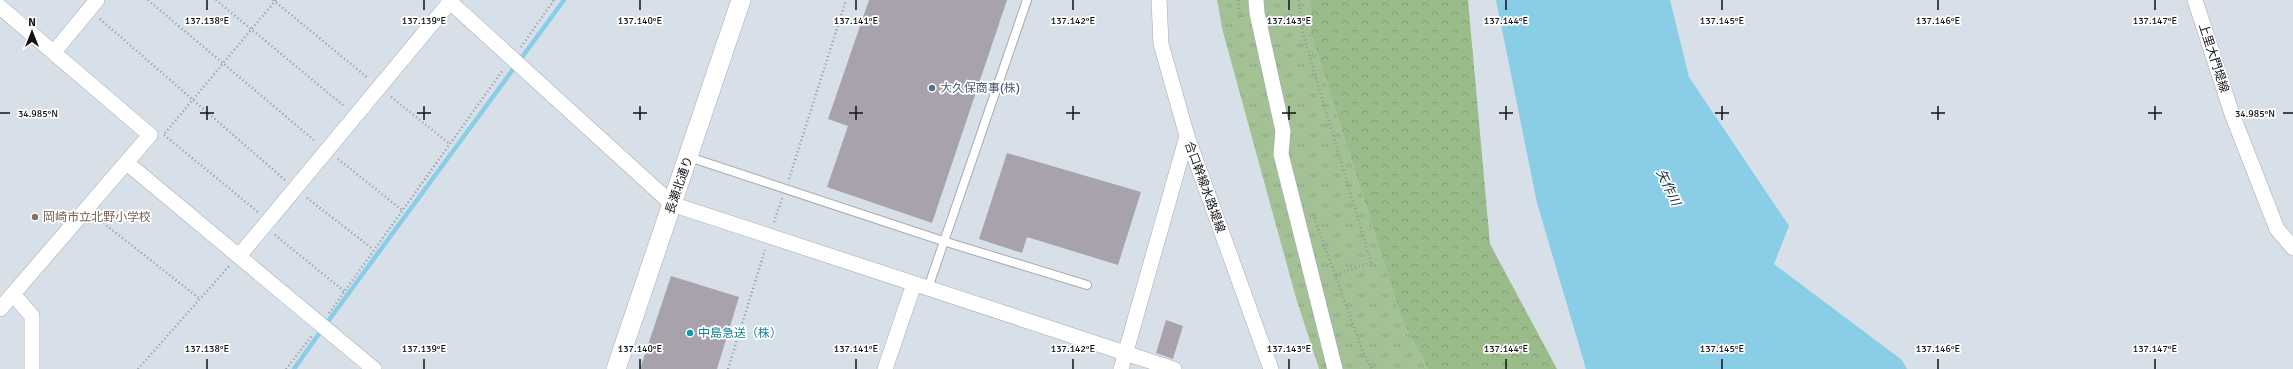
<svg xmlns="http://www.w3.org/2000/svg" width="2293" height="369" viewBox="0 0 2293 369" font-family="Signika,'Noto Sans JP',sans-serif">
	<style>
		.grass { fill: url(#grass-tufts) }
		.forest { fill: url(#forest-crowns) }
		.water { fill: #8acde7 }
		.lines { fill: none; stroke-linecap: round; stroke-linejoin: round }
		.stream { stroke: #8acde7; stroke-width: 4.5 }
		.building { fill: #a7a2ac }
		.service-casing { stroke: #a3acb4; stroke-width: 10 }
		.minor-casing { stroke: #a3acb4; stroke-width: 16 }
		.tertiary-casing { stroke: #a3acb4; stroke-width: 20 }
		.path { stroke: #90979d; stroke-width: 2.5; stroke-dasharray: 1 3; stroke-linecap: butt }
		.service { stroke: #fff; stroke-width: 8 }
		.minor { stroke: #fff; stroke-width: 15 }
		.tertiary { stroke: #fff; stroke-width: 19 }
		.ticks { fill: none; stroke: #101316; stroke-width: 1.5 }
		.service-dot { fill: #5c6f8a; stroke: #fff; stroke-width: 1.5 }
		.education-dot { fill: #8d6e63; stroke: #fff; stroke-width: 1.5 }
		.culture-dot { fill: #0f9aa8; stroke: #fff; stroke-width: 1.5 }
		.labels { text-anchor: middle; stroke-width: 3.5; stroke-linejoin: round; paint-order: stroke }
		.street-label { font-size: 12px; fill: #101316; stroke: #fff }
		.service-label { font-size: 12px; fill: #4e5e75; stroke: #fff; text-anchor: start }
		.education-label { font-size: 12px; fill: #785e54; stroke: #fff; text-anchor: start }
		.culture-label { font-size: 12px; fill: #0d838f; stroke: #fff; text-anchor: start }
		.water-label { font-size: 13px; font-style: italic; fill: #12323d; stroke: #fff }
		.ticks-label { font-size: 10px; text-anchor: middle; fill: #101316; stroke: #fff; stroke-width: 3.5; stroke-linejoin: round; paint-order: stroke }
	</style>
	<defs>
		<pattern id="grass-tufts" width="24" height="20" patternUnits="userSpaceOnUse"><rect width="24" height="20" fill="#a4c196"/><path d="M3 7l-1-3M5 7V3M7 7l1-3M15 17l-1-3M17 17v-4M19 17l1-3" fill="none" stroke="#8ca581"/></pattern>
		<pattern id="forest-crowns" width="20" height="18" patternUnits="userSpaceOnUse"><rect width="20" height="18" fill="#9abb8a"/><path d="M2 6a3 3 0 1 1 6 0M12 15a3 3 0 1 1 6 0" fill="none" stroke="#84a076"/></pattern>
	</defs>
	<rect width="100%" height="100%" fill="#d7e0e9"/>
	<polygon class="grass" points="1217,0 1310,0 1311,34 1402,320 1428,369 1319,369 1296,298 1223,32"/>
	<polygon class="forest" points="1310,0 1468,0 1490,244 1557,369 1428,369 1402,320 1311,34"/>
	<polygon class="water" points="1496,0 1670,0 1689,77 1789,226 1774,264 1902,360 1907,369 1586,369 1537,203"/>
	<g class="lines">
		<polyline class="stream" points="294,369 323,328 564,0"/>
	</g>
	<g class="building">
		<polygon points="869,0 1007,0 932,223 827,187 848,126 828,119"/>
		<polygon points="1007,153 1141,192 1118,265 1027,237 1022,253 979,239"/>
		<polygon points="671,276 739,297 717,369 640,369"/>
		<polygon points="1166,320 1183,326 1173,359 1156,353"/>
	</g>
	<g class="lines">
		<g class="service-casing">
			<g id="service">
				<polyline points="689,157 943,241 1087,285"/>
				<polyline points="928,288 1027,0"/>
			</g>
		</g>
		<g class="minor-casing">
			<g id="minor">
				<polyline points="448,0 672,204 1174,369"/>
				<polyline points="1159,0 1161,44 1187,136 1271,369"/>
				<polyline points="1256,0 1257,13 1283,131 1281,154 1335,369"/>
				<polyline points="2195,0 2232,114 2277,229 2293,248"/>
				<polyline points="0,7 150,135 0,309"/>
				<polyline points="54,52 97,0"/>
				<polyline points="127,163 374,369"/>
				<polyline points="239,256 450,2"/>
				<polyline points="13,294 32,316 32,369"/>
				<polyline points="885,369 914,284"/>
				<polyline points="1121,369 1187,136"/>
			</g>
		</g>
		<g class="tertiary-casing">
			<polyline id="tertiary" points="616,369 741,0"/>
		</g>
		<g class="path">
			<polyline points="148,0 315,141"/>
			<polyline points="216,0 344,106"/>
			<polyline points="273,0 368,78"/>
			<polyline points="1238,0 1241,20"/>
			<polyline points="1299,0 1303,34 1371,262 1335,275"/>
			<polyline points="100,19 285,180"/>
			<polyline points="521,47 554,0"/>
			<polyline points="391,97 450,144"/>
			<polyline points="165,133 276,0"/>
			<polyline points="164,135 258,212"/>
			<polyline points="338,159 402,210"/>
			<polyline points="789,179 846,0"/>
			<polyline points="307,198 373,249"/>
			<polyline points="1313,214 1363,352 1372,369"/>
			<polyline points="97,218 200,299"/>
			<polyline points="774,222 782,198"/>
			<polyline points="275,235 345,292"/>
			<polyline points="329,313 503,70"/>
			<polyline points="138,369 229,266"/>
			<polyline points="286,369 312,336"/>
			<polyline points="728,369 765,250"/>
		</g>
		<use href="#service" class="service"/>
		<use href="#minor" class="minor"/>
		<use href="#tertiary" class="tertiary"/>
	</g>
	<path class="ticks" d="M 207,0 L 207,10M 424,0 L 424,10M 640,0 L 640,10M 856,0 L 856,10M 1073,0 L 1073,10M 1289,0 L 1289,10M 1506,0 L 1506,10M 1722,0 L 1722,10M 1938,0 L 1938,10M 2155,0 L 2155,10M 207,106 L 207,120M 424,106 L 424,120M 640,106 L 640,120M 856,106 L 856,120M 1073,106 L 1073,120M 1289,106 L 1289,120M 1506,106 L 1506,120M 1722,106 L 1722,120M 1938,106 L 1938,120M 2155,106 L 2155,120M 0,113 L 10,113M 200,113 L 214,113M 417,113 L 431,113M 633,113 L 647,113M 849,113 L 863,113M 1066,113 L 1080,113M 1282,113 L 1296,113M 1499,113 L 1513,113M 1715,113 L 1729,113M 1931,113 L 1945,113M 2148,113 L 2162,113M 2283,113 L 2293,113M 207,359 L 207,369M 424,359 L 424,369M 640,359 L 640,369M 856,359 L 856,369M 1073,359 L 1073,369M 1289,359 L 1289,369M 1506,359 L 1506,369M 1722,359 L 1722,369M 1938,359 L 1938,369M 2155,359 L 2155,369"/>
	<circle class="service-dot" cx="932" cy="88" r="4"/>
	<circle class="education-dot" cx="35" cy="217" r="4"/>
	<circle class="culture-dot" cx="690" cy="333" r="4"/>
	<g class="labels">
		<g class="street-label">
			<text transform="translate(2214 58) rotate(72)" y="4">上里大門堤線</text>
			<text transform="translate(679 185) rotate(-71)" y="4">長瀬北通り</text>
			<text transform="translate(1205 187) rotate(70)" y="4">合口幹線水路堤線</text>
		</g>
		<g class="service-label">
			<text x="940" y="92">大久保商事(株)</text>
		</g>
		<g class="education-label">
			<text x="43" y="221">岡崎市立北野小学校</text>
		</g>
		<g class="culture-label">
			<text x="698" y="337">中島急送（株）</text>
		</g>
		<g class="water-label">
			<text transform="translate(1669 187) rotate(64)" y="5">矢作川</text>
		</g>
	</g>
	<g class="ticks-label">
		<text x="207" y="24">137.138°E</text>
		<text x="424" y="24">137.139°E</text>
		<text x="640" y="24">137.140°E</text>
		<text x="856" y="24">137.141°E</text>
		<text x="1073" y="24">137.142°E</text>
		<text x="1289" y="24">137.143°E</text>
		<text x="1506" y="24">137.144°E</text>
		<text x="1722" y="24">137.145°E</text>
		<text x="1938" y="24">137.146°E</text>
		<text x="2155" y="24">137.147°E</text>
		<text x="38" y="117">34.985°N</text>
		<text x="2255" y="117">34.985°N</text>
		<text x="207" y="352">137.138°E</text>
		<text x="424" y="352">137.139°E</text>
		<text x="640" y="352">137.140°E</text>
		<text x="856" y="352">137.141°E</text>
		<text x="1073" y="352">137.142°E</text>
		<text x="1289" y="352">137.143°E</text>
		<text x="1506" y="352">137.144°E</text>
		<text x="1722" y="352">137.145°E</text>
		<text x="1938" y="352">137.146°E</text>
		<text x="2155" y="352">137.147°E</text>
	</g>
	<g transform="translate(32 32)" stroke="#ffffff" stroke-width="3" paint-order="stroke">
	<path d="M0-3L7 15L0 10L-7 15Z" fill="#101316"/>
	<text y="-6" font-size="11" font-weight="bold" text-anchor="middle" fill="#101316">N</text>
	</g>
</svg>
